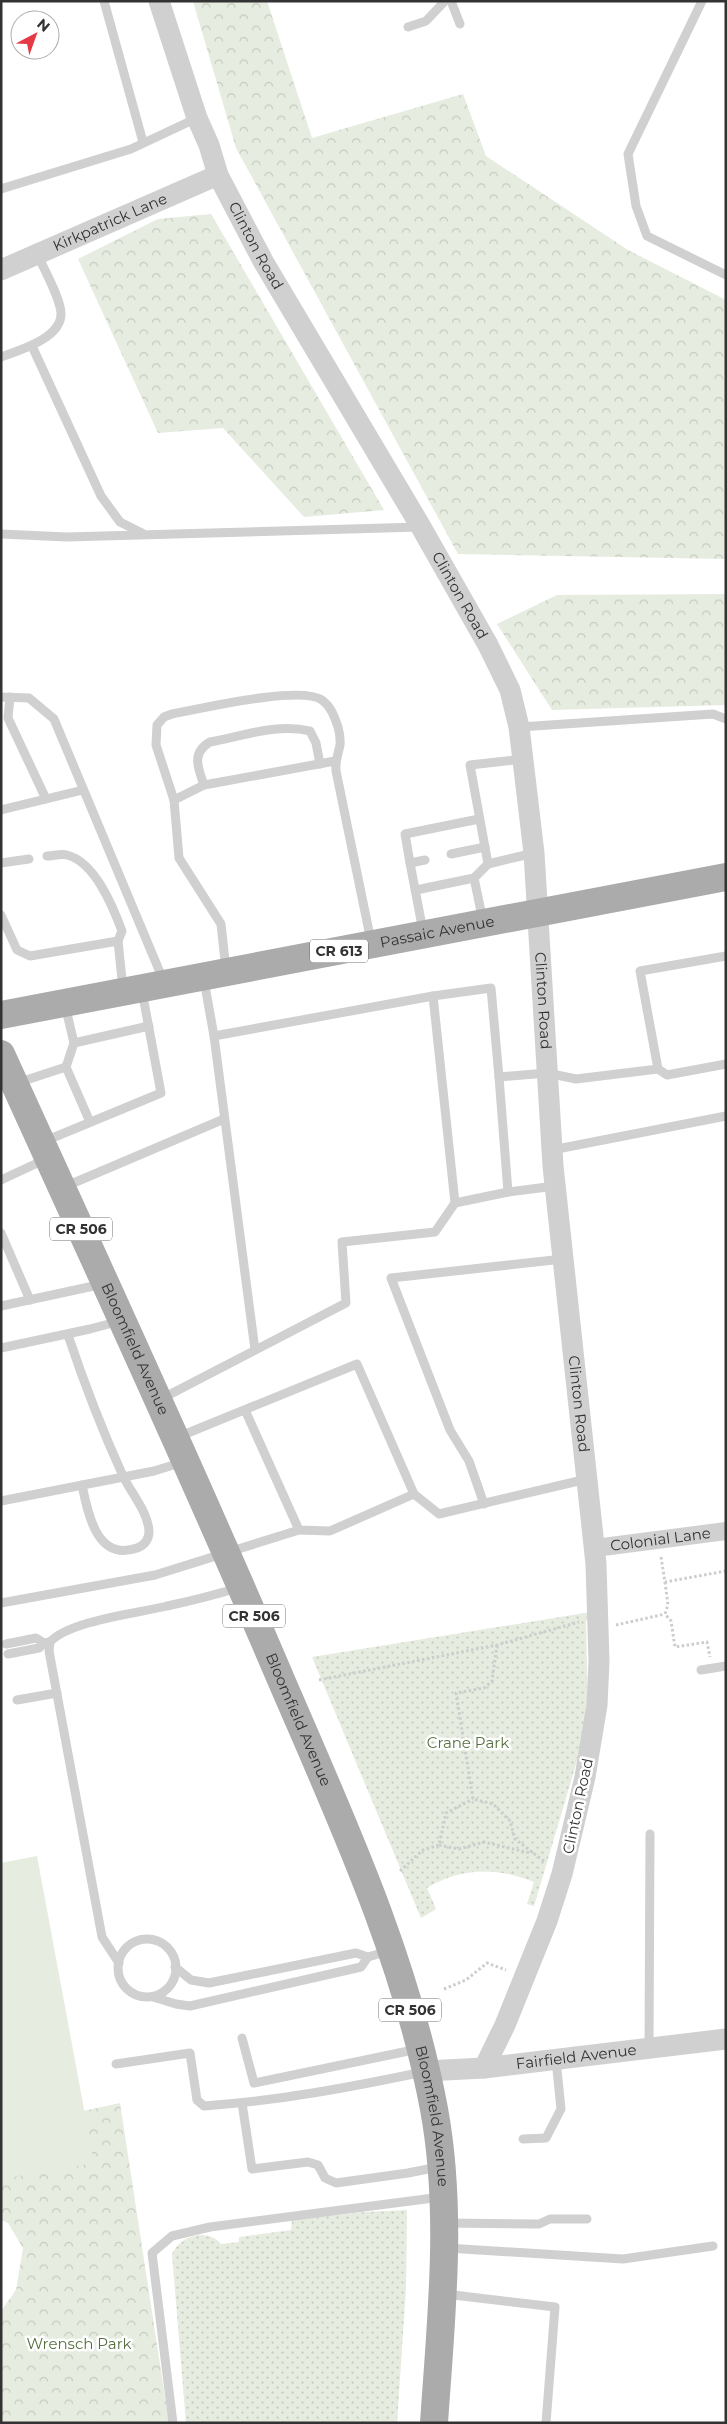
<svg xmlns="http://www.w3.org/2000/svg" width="727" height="2424" viewBox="0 0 727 2424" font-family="Montserrat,sans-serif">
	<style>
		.green { fill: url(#green-dots) }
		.forest { fill: url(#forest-crowns) }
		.pitch { fill: #e6ecdf }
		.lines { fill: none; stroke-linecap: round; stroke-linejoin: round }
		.path { stroke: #cdcdcd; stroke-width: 3; stroke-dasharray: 2.5 2.5; stroke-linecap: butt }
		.service { stroke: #d0d0d0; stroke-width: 9 }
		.minor { stroke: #d0d0d0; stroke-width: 18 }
		.tertiary { stroke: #d0d0d0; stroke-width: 21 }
		.primary { stroke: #ababab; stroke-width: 28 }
		.labels { text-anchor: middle; stroke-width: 5; stroke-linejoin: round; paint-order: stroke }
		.shield { fill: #fff; stroke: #707070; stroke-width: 1 }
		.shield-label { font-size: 14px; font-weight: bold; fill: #333 }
		.street-label { font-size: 15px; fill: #333; stroke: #fff }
		.park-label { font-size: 15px; fill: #56703f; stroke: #fff }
	</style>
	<defs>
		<pattern id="green-dots" width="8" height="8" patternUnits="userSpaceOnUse" patternTransform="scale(1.25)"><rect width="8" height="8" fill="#e6ecdf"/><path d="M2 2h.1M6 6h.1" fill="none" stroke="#c6cbc0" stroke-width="1.8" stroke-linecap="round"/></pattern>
		<pattern id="forest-crowns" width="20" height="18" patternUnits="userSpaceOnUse" patternTransform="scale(1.25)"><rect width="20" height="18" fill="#e6ecdf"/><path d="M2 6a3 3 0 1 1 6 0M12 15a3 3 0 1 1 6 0" fill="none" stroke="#c6cbc0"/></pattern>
	</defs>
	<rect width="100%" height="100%" fill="#fff"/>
	<g class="green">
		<path d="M 591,1612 L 586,1621 L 588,1724 L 534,1906 L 527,1904 L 534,1882 C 498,1867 461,1867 427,1888 L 436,1909 L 421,1918 L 312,1657 Z"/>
		<path d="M 407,2210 L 406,2288 L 397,2423 L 186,2423 L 172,2254 C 180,2236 207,2227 221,2244 L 239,2242 L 239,2237 L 291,2230 L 292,2220 L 364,2212 Z"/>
	</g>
	<g class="forest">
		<polygon points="193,1 267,1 312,138 463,94 486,156 628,250 726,300 726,559 458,554 236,148"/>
		<polygon points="211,214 384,510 304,517 223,428 158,433 78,259 158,219"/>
		<polygon points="726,594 726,705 552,710 497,624 557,595"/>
		<polygon points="120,2103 169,2423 1,2423 1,2311 16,2290 23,2248 8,2223 1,2220 1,2129"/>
	</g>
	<polygon class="pitch" points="37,1856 94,2163 1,2179 1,1863"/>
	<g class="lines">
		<g class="path">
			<polyline points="661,1557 665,1582 726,1571"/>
			<polyline points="665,1582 668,1605 665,1614 671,1621 675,1647 707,1642 710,1657"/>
			<polyline points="616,1625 665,1614"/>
			<polyline points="497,1645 492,1681 484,1688 456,1693 473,1799 493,1804 510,1821 515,1839 545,1862"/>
			<polyline points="319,1680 497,1645 579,1622"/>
			<polyline points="439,1845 459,1849 484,1842 530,1853"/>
			<polyline points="400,1871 423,1850 439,1845 446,1813 473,1799"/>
			<polyline points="444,1989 466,1980 487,1963 506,1970"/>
		</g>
		<g class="service">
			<polyline points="104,1 143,142"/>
			<polyline points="451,1 460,24"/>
			<polyline points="702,1 628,154 636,206 647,236 726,275"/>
			<polyline points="408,27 426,21 445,1"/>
			<polyline points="1,189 131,149 197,118"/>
			<polyline points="32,346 101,496 120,522 142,533"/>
			<path d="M 1,357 C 20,350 62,338 61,313 C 60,297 44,270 38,255"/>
			<polyline points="1,534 67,537 420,527"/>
			<polyline points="1,697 29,698 54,719 164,982"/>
			<polyline points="10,697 8,718 46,799"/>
			<polyline points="520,727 713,714 726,719"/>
			<polyline points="523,759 470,765 488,864 534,853"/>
			<path d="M 204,785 C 198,768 191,753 210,742 C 242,736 278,723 310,731 L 316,743 L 320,764"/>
			<polyline points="174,800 204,785 335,761"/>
			<polyline points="1,810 83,790"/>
			<polyline points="451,854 485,847"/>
			<path d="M 47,856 C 53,856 61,853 67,855 C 95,862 113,907 122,931 L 118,941"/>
			<polyline points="1,863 29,859"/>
			<polyline points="410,863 405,834 479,819"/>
			<polyline points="474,878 483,921"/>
			<polyline points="416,890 474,878 488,864"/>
			<polyline points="1,915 17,950 30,956 118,941 123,989"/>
			<polyline points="423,931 410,863 425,860"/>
			<path d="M 226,970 L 221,924 L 179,858 L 174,800 L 156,745 L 157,725 L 164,717 L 172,714 C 200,709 300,685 322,700 C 326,703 330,708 332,712 C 337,722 341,734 340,745 C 338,755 335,761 336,771 L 371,941"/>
			<polyline points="204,980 214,1036 433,996"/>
			<polyline points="65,1005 74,1043 66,1067 90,1122"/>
			<polyline points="214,1036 255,1350"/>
			<polyline points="74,1043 149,1026"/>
			<polyline points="658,1069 667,1075 726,1064"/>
			<polyline points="499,1077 508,1192 555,1186"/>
			<polyline points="17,1083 66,1067"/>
			<polyline points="45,1141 161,1093 142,991"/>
			<polyline points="552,1150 726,1116"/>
			<polyline points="1,1180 46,1159"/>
			<polyline points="64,1187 224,1119"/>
			<polyline points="455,1203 508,1192"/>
			<polyline points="1,1233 30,1300"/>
			<polyline points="1,1306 103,1284"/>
			<path d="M 68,1335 C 83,1380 103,1432 123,1476 C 131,1493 148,1512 149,1531 C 149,1540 145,1545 137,1548 C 97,1562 88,1514 82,1485"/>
			<polyline points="1,1348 90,1329 120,1321"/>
			<polyline points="161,1399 346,1303 342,1242 435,1232 455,1203 433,996 491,988 499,1077 547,1073 576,1079 658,1069 640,971 726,956"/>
			<polyline points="178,1437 357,1364 414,1494 330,1531 299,1530 245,1410"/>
			<polyline points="414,1494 439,1514 587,1479"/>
			<polyline points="1,1501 154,1471 183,1462"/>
			<polyline points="484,1504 469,1461 450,1430 391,1278 563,1259"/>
			<polyline points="1,1603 155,1575 299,1530"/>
			<polyline points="6,1644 36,1638 44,1643 50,1642"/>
			<polyline points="8,1654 39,1648 44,1643"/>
			<polyline points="701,1670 726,1666"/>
			<polyline points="17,1700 57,1693"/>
			<circle cx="147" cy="1968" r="29"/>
			<path d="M 119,1963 L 102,1937 L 49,1651 L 50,1642 C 69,1621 138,1613 167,1606 C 191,1601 214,1595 238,1588"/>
			<polyline points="175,1967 191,1980 209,1983 356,1953 368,1957 388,1951"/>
			<polyline points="153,1997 176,2004 190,2006 361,1967 368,1957"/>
			<polyline points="242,2038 254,2083 418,2049"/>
			<polyline points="649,2048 650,1834"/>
			<path d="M 116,2064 L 190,2053 L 197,2100 L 204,2106 C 278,2101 351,2087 423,2072"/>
			<polyline points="242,2103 252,2169 308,2162 318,2165 325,2178 336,2183 408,2173 438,2167"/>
			<polyline points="523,2139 546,2138 561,2109 556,2060"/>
			<polyline points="447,2223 539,2224 550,2219 587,2219"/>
			<polyline points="447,2248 623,2259 713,2246"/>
			<polyline points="445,2294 555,2307 546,2423"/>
			<polyline points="173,2423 152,2253 172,2236 210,2227 441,2197"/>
		</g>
		<path class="minor" id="s1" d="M 595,1548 L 726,1531"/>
		<g class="tertiary">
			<path id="s2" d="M 159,1 L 197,118 L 209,145 L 218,175 L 263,261 L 421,527 L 488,645 L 510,690 L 519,727 L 534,853 L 553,1166 L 596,1564 L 599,1661 L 597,1705 L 585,1777 L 562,1874 L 547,1921 L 505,2025 L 484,2068"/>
			<path id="s3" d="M 1,270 L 218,175"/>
			<path id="s4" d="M 426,2071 L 484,2068 L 726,2039"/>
		</g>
		<g class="primary">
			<path id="s5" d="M 1,1015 L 726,877"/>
			<path id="s6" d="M 1,1054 C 96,1263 192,1471 282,1682 C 342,1821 406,1959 434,2109 C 453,2212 441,2319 434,2423"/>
		</g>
	</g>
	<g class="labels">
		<g class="shield">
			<rect x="310" y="939.5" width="58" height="23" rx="4"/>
			<rect x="50" y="1217.5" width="62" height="23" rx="4"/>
			<rect x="223" y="1604.5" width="62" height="23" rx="4"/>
			<rect x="379" y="1998.5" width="62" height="23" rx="4"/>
		</g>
		<g class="shield-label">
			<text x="339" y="956">CR 613</text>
			<text x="81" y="1234">CR 506</text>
			<text x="254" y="1621">CR 506</text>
			<text x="410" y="2015">CR 506</text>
		</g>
		<g class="street-label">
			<text dy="5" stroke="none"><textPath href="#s3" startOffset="119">Kirkpatrick Lane</textPath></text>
			<text dy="5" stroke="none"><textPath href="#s2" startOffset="264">Clinton Road</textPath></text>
			<text dy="5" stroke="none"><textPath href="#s2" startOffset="669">Clinton Road</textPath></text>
			<text dy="5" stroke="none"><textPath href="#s5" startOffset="444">Passaic Avenue</textPath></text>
			<text dy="5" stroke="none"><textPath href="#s2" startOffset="1089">Clinton Road</textPath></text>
			<text dy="5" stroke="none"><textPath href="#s6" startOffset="324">Bloomfield Avenue</textPath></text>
			<text dy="5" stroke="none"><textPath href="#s2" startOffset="1494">Clinton Road</textPath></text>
			<text dy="5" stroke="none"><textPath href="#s1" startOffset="66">Colonial Lane</textPath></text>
			<text dy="5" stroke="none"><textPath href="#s6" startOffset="729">Bloomfield Avenue</textPath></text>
			<text transform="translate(578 1806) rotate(-78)" y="5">Clinton Road</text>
			<text dy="5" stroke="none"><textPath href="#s4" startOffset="151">Fairfield Avenue</textPath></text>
			<text dy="5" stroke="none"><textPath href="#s6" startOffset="1149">Bloomfield Avenue</textPath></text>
		</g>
		<g class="park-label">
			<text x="468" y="1748">Crane Park</text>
			<text x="79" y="2349">Wrensch Park</text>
		</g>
	</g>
	<rect width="727" height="2424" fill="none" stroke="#333333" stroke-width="5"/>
	<g transform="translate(35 35) rotate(41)"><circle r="24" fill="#ffffff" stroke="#adadad"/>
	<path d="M0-4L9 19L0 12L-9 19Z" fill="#e63946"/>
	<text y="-8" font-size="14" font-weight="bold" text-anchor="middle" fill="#333333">N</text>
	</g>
</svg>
